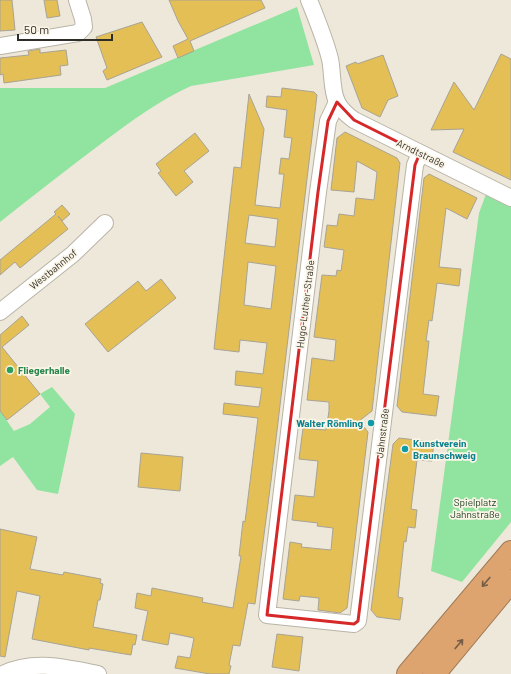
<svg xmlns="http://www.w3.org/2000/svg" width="511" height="674" viewBox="0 0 511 674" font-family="Barlow,sans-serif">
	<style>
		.green { fill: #91e49f }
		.building { fill: #e3bf56; stroke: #a8a395; fill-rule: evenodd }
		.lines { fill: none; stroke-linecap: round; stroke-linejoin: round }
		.minor-casing { stroke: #b9b4a6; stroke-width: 18 }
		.highway-casing { stroke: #a07a57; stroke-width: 24 }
		.minor { stroke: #fff; stroke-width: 16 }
		.highway { stroke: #dda470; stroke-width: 22 }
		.oneway { stroke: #755d45 }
		.marked { fill: none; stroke: #d62828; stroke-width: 3; stroke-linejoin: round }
		.leisure-dot { fill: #2e9e5b; stroke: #faf5e6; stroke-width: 1.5 }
		.culture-dot { fill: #0f9aa8; stroke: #faf5e6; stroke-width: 1.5 }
		.labels { text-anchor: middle; stroke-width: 3.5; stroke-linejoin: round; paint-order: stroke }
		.street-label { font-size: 10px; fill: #2f2d28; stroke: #faf5e6 }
		.leisure-label { font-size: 10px; font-weight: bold; fill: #27864d; stroke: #faf5e6; text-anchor: start }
		.culture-label { font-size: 10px; font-weight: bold; fill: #0d838f; stroke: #faf5e6; text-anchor: end }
		.park-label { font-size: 10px; fill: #15381d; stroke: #faf5e6 }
	</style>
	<rect width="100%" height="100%" fill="#ede8d9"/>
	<g class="green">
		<path d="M 297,7 L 314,65 L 191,86 C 160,100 133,120 106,140 C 70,167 35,194 0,222 L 0,88 L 105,88 Z"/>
		<polygon points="486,194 511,207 511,522 462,582 431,571 479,213"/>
		<polygon points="52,387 75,414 58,494 37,490 13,457 0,466 0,411 14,431 30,424 50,407 40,394"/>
	</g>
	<g class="building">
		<polygon points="0,0 12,0 15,30 0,31"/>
		<polygon points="44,0 57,0 60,16 47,18"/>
		<polygon points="169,0 261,0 265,8 190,41 194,51 178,58 173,46 188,39 178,21"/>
		<polygon points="142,22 162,57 107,80 103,71 107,68 96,37"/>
		<polygon points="40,49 40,53 66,50 68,65 60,66 61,75 4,83 3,74 0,75 0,58 29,55 28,51"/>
		<polygon points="501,54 511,59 511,180 453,152 464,129 431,130 454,82 474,110"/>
		<polygon points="383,55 398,96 388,100 380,117 362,108 346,66 356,62 357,64"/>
		<path d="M 282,88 L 314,92 L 317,95 L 271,481 L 255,604 L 248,603 L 240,646 L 233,645 L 229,665 L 231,666 L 229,674 L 210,674 L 175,668 L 178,656 L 190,658 L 194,638 L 170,633 L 168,645 L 142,640 L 148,611 L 135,608 L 137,593 L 151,596 L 152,588 L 203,598 L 202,602 L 233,608 L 241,556 L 239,556 L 243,521 L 245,522 L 258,418 L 223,414 L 224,403 L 259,407 L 262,388 L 235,385 L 236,371 L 263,374 L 267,343 L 240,340 L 239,352 L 214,349 L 234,167 L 241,168 L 249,94 L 264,129 L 255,205 L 280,208 L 284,174 L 279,174 L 281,158 L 289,159 L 292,138 L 284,137 L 287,110 L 266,107 L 267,96 L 281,97 ZM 249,215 L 278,219 L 275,247 L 245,243 ZM 248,262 L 276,266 L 271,309 L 244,305 Z"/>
		<polygon points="345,132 397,158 400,163 372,411 359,421 368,432 347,608 340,613 318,610 319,598 300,596 299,601 283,599 290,542 302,544 301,547 331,550 333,528 317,526 318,523 292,520 295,495 314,497 318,461 299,459 303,428 326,430 329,411 329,402 307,400 312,358 334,361 336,340 314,337 322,275 336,276 337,270 341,271 344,250 324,247 327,225 337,226 339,214 354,216 356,198 374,200 377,172 357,161 354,192 331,190 337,138"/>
		<polygon points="195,133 209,151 184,171 193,182 176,196 158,173 161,171 156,164"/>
		<polygon points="429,174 477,198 467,219 446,208 439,267 461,269 459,286 437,283 432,321 429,320 426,341 429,341 423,394 439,396 436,416 402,412 397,406 424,178"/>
		<polygon points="62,205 70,214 62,221 58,216 68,229 20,268 15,262 0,275 0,260 56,214 54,212"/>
		<polygon points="161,279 176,298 108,352 85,324 138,281 146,291"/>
		<polygon points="22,316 29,325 2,347 40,394 7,420 0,411 0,335"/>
		<polygon points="399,438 434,442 432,461 417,460 411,509 417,510 415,528 408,527 406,542 404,541 398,597 403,598 400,620 377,617 371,610 393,444"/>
		<polygon points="141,453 183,457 180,491 138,487"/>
		<polygon points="0,529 37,537 30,569 63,575 64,572 101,579 100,583 103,584 100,600 98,600 93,627 137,635 135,645 133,644 131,655 89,648 89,650 32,639 40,596 17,591 5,657 0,656"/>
		<polygon points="277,634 303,637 299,671 272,667"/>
	</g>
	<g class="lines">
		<g class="minor-casing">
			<g id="minor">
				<path d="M 309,0 C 317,20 325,39 330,59 C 333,73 331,89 337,102 C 341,110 347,115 354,120 L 511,198"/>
				<polyline points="0,46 78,33 84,27 83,19 77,0"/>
				<polyline points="337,102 328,121 318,192 267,615 354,624 358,621 415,165 420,153"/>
				<polyline points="0,312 73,254 105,223"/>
				<path d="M 3,674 C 34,659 66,668 98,674"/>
			</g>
		</g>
		<g class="highway-casing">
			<g id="highway">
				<polyline points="408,674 511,552"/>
				<polyline points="434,674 511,581"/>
			</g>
		</g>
		<use href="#minor" class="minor"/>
		<use href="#highway" class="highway"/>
	</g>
	<defs><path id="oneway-shaft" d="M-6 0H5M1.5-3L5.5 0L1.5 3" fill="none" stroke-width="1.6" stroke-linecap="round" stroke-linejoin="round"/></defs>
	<g class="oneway">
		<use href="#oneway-shaft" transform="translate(486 582) rotate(130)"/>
		<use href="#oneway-shaft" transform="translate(459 644) rotate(-50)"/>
	</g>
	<path class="marked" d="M 337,102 L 354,120 L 420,153 L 415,165 L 358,621 L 354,624 L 267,615 L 318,192 L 328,121 Z"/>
	<circle class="leisure-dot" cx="10" cy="370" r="4"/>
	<g class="culture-dot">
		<circle cx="371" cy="423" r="4"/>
		<circle cx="405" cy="449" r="4"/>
	</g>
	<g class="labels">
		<g class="street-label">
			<text transform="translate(421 153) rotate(26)" y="4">Arndtstraße</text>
			<text transform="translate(53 269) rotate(-39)" y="4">Westbahnhof</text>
			<text transform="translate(305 304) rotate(-83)" y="4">Hugo-Luther-Straße</text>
			<text transform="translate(382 433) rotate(-83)" y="4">Jahnstraße</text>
		</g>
		<g class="leisure-label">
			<text x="18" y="374">Fliegerhalle</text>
		</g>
		<g class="culture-label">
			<text x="363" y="427">Walter Römling</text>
			<text x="413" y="447" text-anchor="start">Kunstverein<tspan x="413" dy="12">Braunschweig</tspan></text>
		</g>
		<g class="park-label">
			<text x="475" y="506">Spielplatz<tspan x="475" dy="12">Jahnstraße</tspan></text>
		</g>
	</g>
	<path d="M18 34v6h94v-6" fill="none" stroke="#2f2d28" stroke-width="2"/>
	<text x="24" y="34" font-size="12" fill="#2f2d28" stroke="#faf5e6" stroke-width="3" paint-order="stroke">50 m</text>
</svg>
